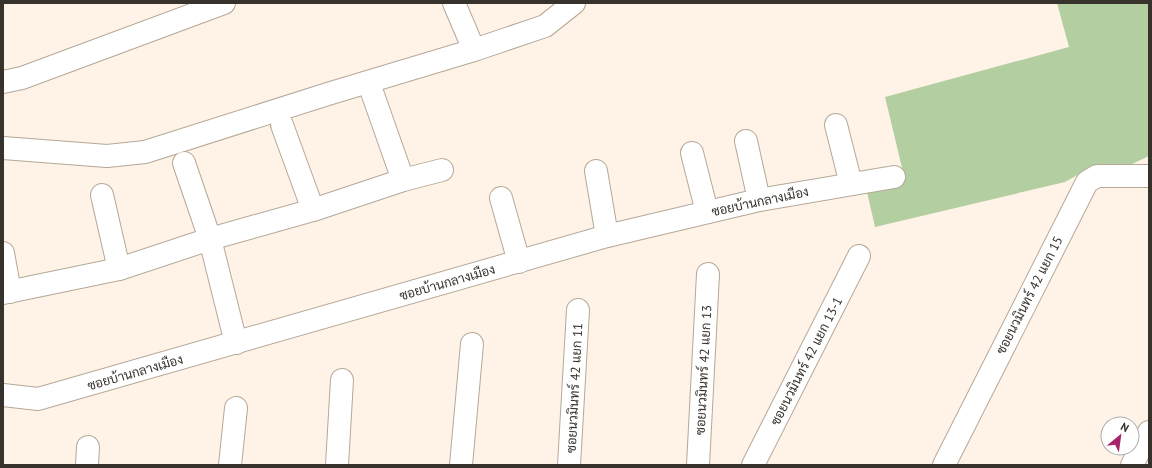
<svg xmlns="http://www.w3.org/2000/svg" width="1152" height="468" viewBox="0 0 1152 468" font-family="'PT Sans',Sarabun,sans-serif">
	<style>
		.green { fill: #b3cfa2 }
		.lines { fill: none; stroke-linecap: round; stroke-linejoin: round }
		.minor-casing { stroke: #b4a898; stroke-width: 24 }
		.minor { stroke: #fff; stroke-width: 22 }
		.labels { text-anchor: middle; stroke-width: 3; stroke-linejoin: round; paint-order: stroke }
		.street-label { font-size: 13px; fill: #37322c; stroke: #fff }
	</style>
	<rect width="100%" height="100%" fill="#fef3e6"/>
	<polygon class="green" points="1057,3 1149,3 1149,156 1132,164 1090,168 1065,182 875,227 867,192 903,172 885,97 1069,47"/>
	<g class="lines">
		<g class="minor-casing">
			<g id="minor">
				<polyline points="454,3 474,50"/>
				<polyline points="3,82 22,78 224,3"/>
				<polyline points="372,92 403,180"/>
				<polyline points="282,125 313,210"/>
				<polyline points="836,125 851,184"/>
				<polyline points="746,141 759,200"/>
				<polyline points="3,148 107,156 145,152 331,93 474,50 545,26 574,3"/>
				<polyline points="692,153 707,212"/>
				<polyline points="184,163 210,239 236,343"/>
				<polyline points="596,171 607,236"/>
				<polyline points="102,195 119,269"/>
				<polyline points="501,198 519,262"/>
				<polyline points="3,253 10,292"/>
				<polyline points="3,293 119,269 210,239 313,210 403,180 442,170"/>
				<polyline points="3,395 38,399 607,236 759,200 894,177"/>
				<polyline points="87,465 88,447"/>
				<polyline points="230,465 236,408"/>
				<polyline points="337,465 342,380"/>
				<polyline points="461,465 472,344"/>
				<polyline points="569,465 578,310"/>
				<polyline points="698,465 708,274"/>
				<polyline points="753,465 859,256"/>
				<polyline points="944,465 1087,182 1097,176 1148,176"/>
				<polyline points="1132,465 1149,432"/>
			</g>
		</g>
		<use href="#minor" class="minor"/>
	</g>
	<g class="labels">
		<g class="street-label">
			<text transform="translate(760 201) rotate(-12)" y="5">ซอยบ้านกลางเมือง</text>
			<text transform="translate(447 282) rotate(-16)" y="5">ซอยบ้านกลางเมือง</text>
			<text transform="translate(1029 295) rotate(-63)" y="5">ซอยนวมินทร์ 42 แยก 15</text>
			<text transform="translate(806 361) rotate(-63)" y="5">ซอยนวมินทร์ 42 แยก 13-1</text>
			<text transform="translate(703 370) rotate(-87)" y="5">ซอยนวมินทร์ 42 แยก 13</text>
			<text transform="translate(135 372) rotate(-16)" y="5">ซอยบ้านกลางเมือง</text>
			<text transform="translate(574 388) rotate(-87)" y="5">ซอยนวมินทร์ 42 แยก 11</text>
		</g>
	</g>
	<rect width="1152" height="468" fill="none" stroke="#37322c" stroke-width="8"/>
	<g transform="translate(1120 436) rotate(29)"><circle r="19" fill="#ffffff" stroke="#afadab"/>
	<path d="M0-3L7 15L0 10L-7 15Z" fill="#a7216b"/>
	<text y="-6" font-size="11" font-weight="bold" text-anchor="middle" fill="#37322c">N</text>
	</g>
</svg>
